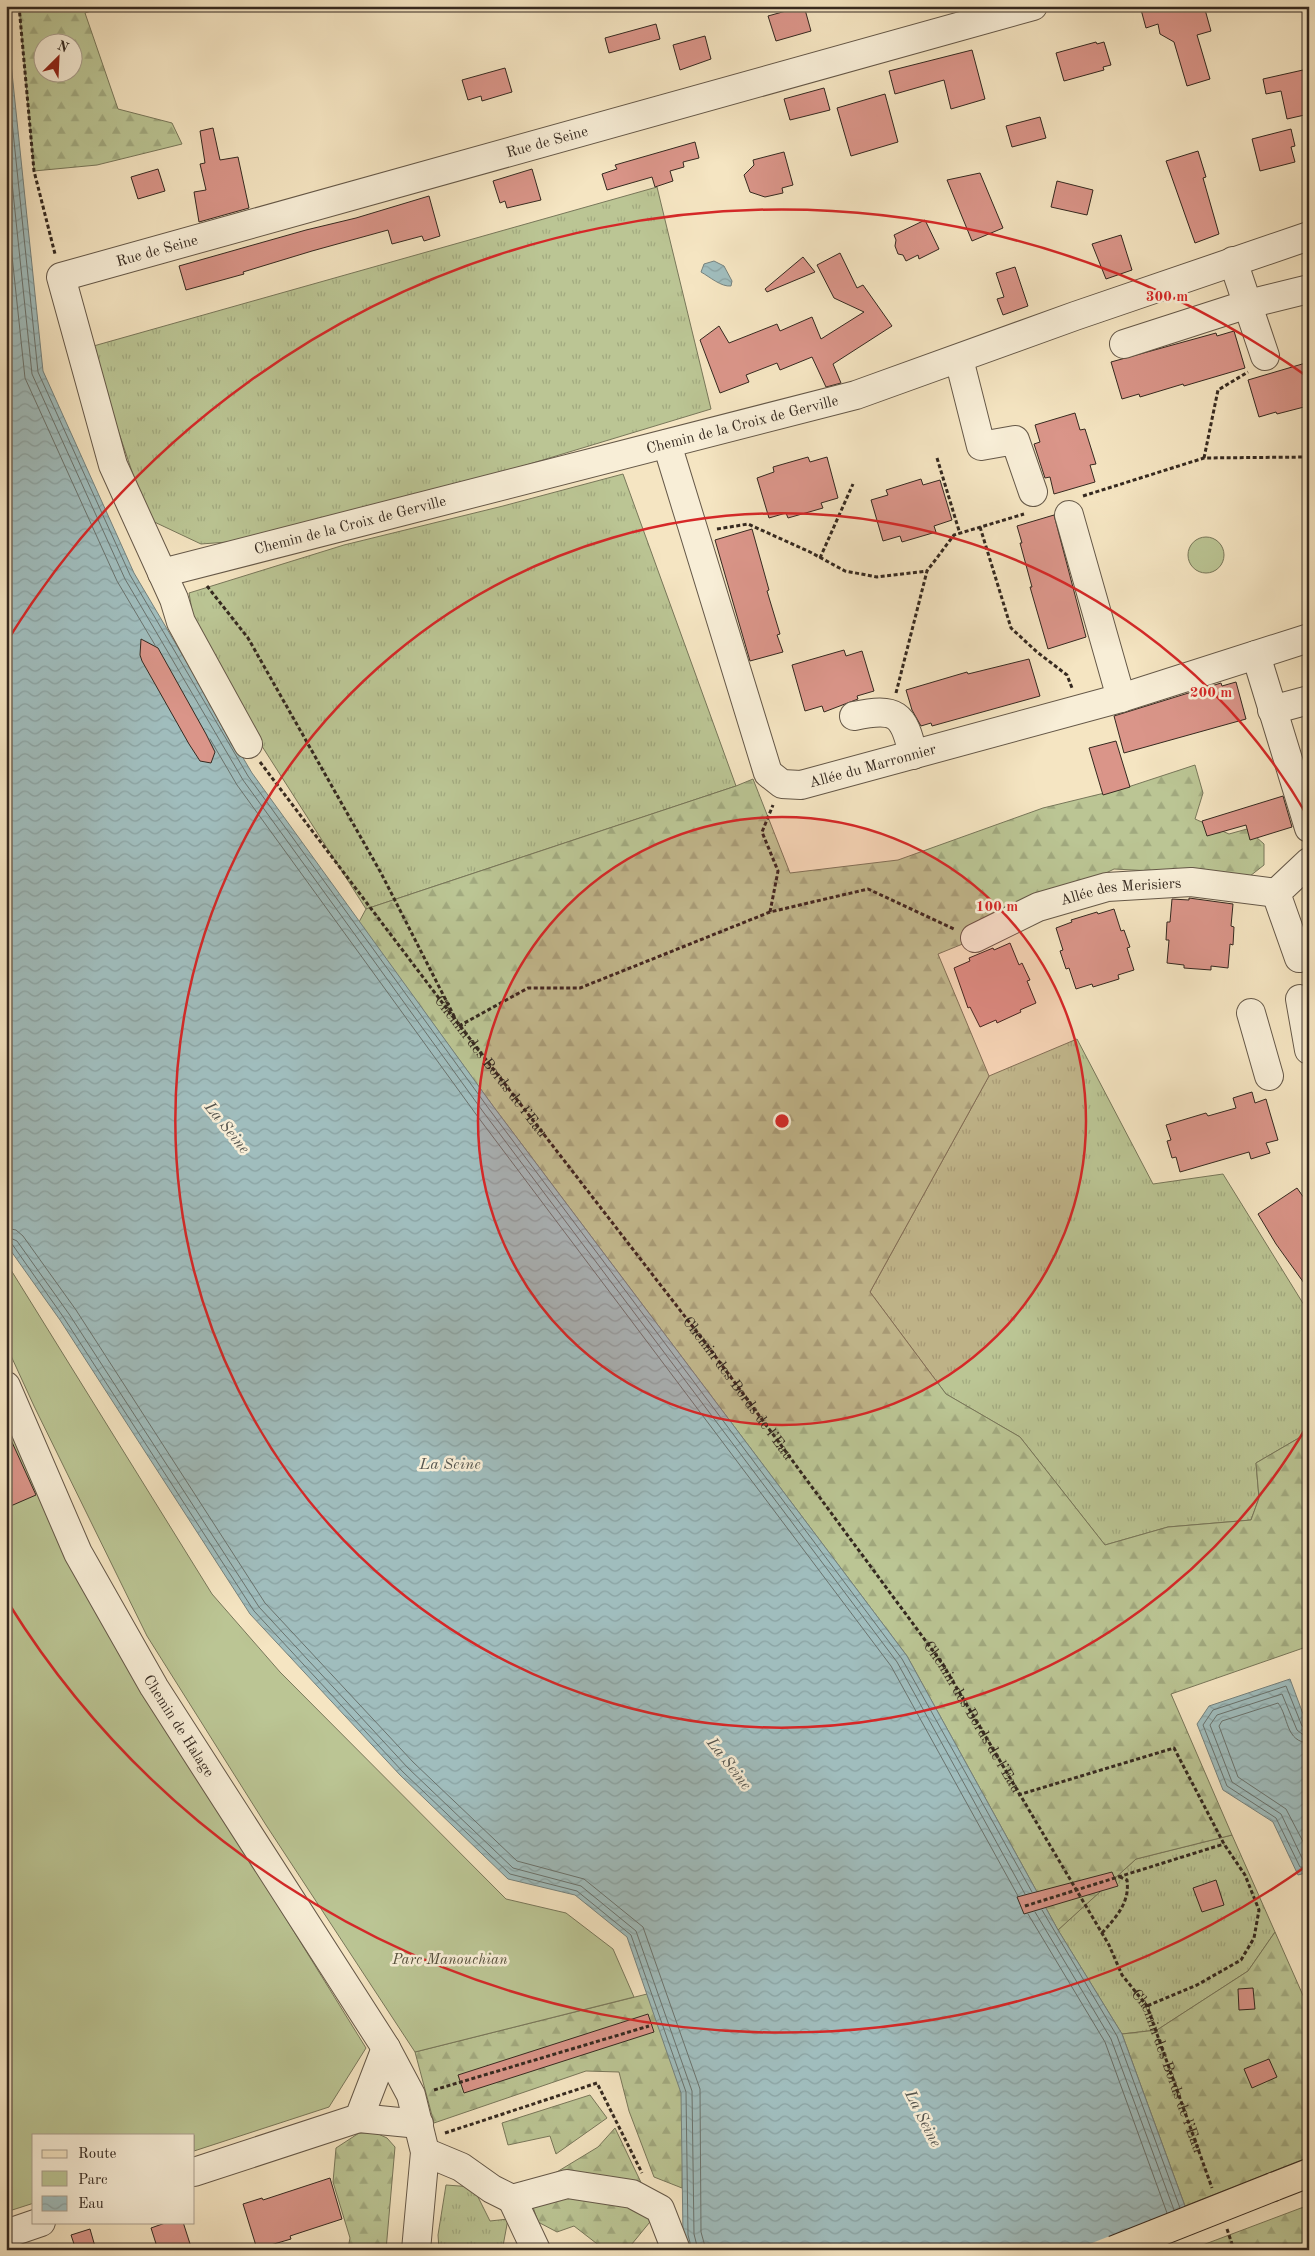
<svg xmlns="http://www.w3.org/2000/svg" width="1315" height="2256" viewBox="0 0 1315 2256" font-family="'Old Standard TT',serif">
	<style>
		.grass { fill: url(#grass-tufts); stroke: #78775a }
		.forest { fill: url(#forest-firs); stroke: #78775a; fill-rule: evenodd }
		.park { fill: #bbc594; stroke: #78775a }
		.water { fill: url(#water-waves); stroke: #75827e }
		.pier { fill: #f5e5c2 }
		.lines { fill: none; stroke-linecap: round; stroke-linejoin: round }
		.shore { stroke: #6a736e; stroke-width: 1 }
		.building { fill: #da9589; stroke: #352920 }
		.minor-casing { stroke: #655848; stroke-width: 30 }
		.major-casing { stroke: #352920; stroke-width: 30 }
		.path { stroke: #352920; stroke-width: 3; stroke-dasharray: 4 2.5; stroke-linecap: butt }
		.minor { stroke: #f8eed7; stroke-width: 28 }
		.major { stroke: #f5e5c2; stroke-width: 28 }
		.major-bridge-casing { stroke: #352920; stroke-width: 30; stroke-linecap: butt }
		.major-bridge { stroke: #f5e5c2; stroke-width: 28 }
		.ring { fill: none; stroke: #d62828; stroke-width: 2.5 }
		.labels { text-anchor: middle; stroke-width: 5; stroke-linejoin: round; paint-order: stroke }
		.street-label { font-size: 15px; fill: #352920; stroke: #f8eed7 }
		.park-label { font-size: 15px; font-style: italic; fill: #56503d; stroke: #f8eed7 }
		.water-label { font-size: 16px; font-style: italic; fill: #55554f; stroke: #f8eed7 }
		.centre { fill: #d62828; stroke: #f8eed7; stroke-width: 2.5 }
		.ring-label { font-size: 15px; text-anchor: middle; font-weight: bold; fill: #d62828; stroke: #f8eed7; stroke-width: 5; stroke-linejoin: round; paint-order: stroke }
	</style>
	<defs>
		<pattern id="grass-tufts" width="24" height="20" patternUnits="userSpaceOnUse" patternTransform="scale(1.25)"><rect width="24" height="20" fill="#bbc594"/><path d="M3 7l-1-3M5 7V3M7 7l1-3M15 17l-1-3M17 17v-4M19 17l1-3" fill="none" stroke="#a1a97f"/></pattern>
		<pattern id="forest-firs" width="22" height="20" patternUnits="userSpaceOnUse" patternTransform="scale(1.25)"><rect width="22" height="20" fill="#bbc594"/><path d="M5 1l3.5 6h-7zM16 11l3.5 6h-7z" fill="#a1a97f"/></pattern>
		<pattern id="water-waves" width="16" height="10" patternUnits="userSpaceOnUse" patternTransform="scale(1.25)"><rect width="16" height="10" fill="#a0bdbd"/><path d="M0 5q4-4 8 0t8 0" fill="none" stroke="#8aa2a2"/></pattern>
	</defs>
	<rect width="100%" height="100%" fill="#f5e5c2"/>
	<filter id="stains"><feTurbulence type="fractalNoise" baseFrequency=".004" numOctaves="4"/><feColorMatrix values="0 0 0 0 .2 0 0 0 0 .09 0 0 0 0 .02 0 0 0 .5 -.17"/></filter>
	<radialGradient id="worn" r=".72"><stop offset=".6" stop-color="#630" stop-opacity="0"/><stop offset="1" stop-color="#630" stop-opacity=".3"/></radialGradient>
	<g class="grass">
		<polygon points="657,187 711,409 480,479 241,541 201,544 148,519 90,347"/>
		<polygon points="623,474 736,786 366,909 198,646 189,593 344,545 503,506"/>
		<polygon points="1077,1039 1153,1184 1223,1174 1309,1313 1309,1438 1304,1435 1256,1463 1259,1498 1251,1520 1168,1527 1105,1545 1020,1437 946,1394 870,1292 989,1076"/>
		<polygon points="1232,1835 1275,1932 1248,1971 1157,2030 1122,2034 1058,1930 1136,1859"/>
		<polygon points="446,2185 473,2187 490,2221 508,2219 503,2246 500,2250 439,2250 438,2235"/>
	</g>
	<g class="forest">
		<path d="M 19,6 L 106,6 L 85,13 L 118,109 L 172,123 L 182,144 L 97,165 L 34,171 ZM 72,42 L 72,72 L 42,72 L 42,42 Z"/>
		<polygon points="1195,765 1203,793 1195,819 1229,834 1247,829 1264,844 1264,865 1250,876 1114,869 1078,887 1044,911 938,954 989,1076 870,1292 946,1394 1020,1437 1105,1545 1168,1527 1251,1520 1259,1498 1256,1463 1304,1435 1309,1438 1309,1646 1171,1694 1232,1835 1136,1859 1058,1930 907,1656 493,1106 359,922 366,909 736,786 753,779 790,873 898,860 1043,808 1125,788"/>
		<polygon points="1275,1932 1309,2009 1309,2157 1185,2206 1122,2034 1157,2030 1248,1971"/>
		<polygon points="647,1994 684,2094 682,2188 654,2177 629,2111 619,2072 586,2071 434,2123 415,2052"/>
		<polygon points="590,2095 607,2118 556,2154 550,2136 508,2145 502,2123"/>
		<polygon points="615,2128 647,2195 542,2181 598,2147"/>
		<polygon points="374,2132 387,2138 395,2147 386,2250 343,2250 348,2248 350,2238 333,2182 336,2148 359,2133"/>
		<polygon points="566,2195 610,2200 654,2217 627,2250 605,2250 574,2226 557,2232 538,2222 531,2201"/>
		<polygon points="1309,2205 1309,2250 1201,2250 1200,2246"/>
	</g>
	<g class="park">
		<circle cx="1206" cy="555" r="18"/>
		<polygon points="6,1262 212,1594 280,1672 506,1899 566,1913 613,1949 634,1997 415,2052 266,1825 147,1636 34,1406 6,1345"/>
		<polygon points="6,1402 124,1657 366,2048 329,2107 194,2151 194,2135 34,2135 34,2203 6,2212"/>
	</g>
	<g class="water">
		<polygon points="6,15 43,371 134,573 252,773 493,1106 907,1656 1058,1930 1122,2034 1201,2250 688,2250 683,2236 681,2093 627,1937 575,1895 508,1879 400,1775 250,1614 60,1320 6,1244"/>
		<path d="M 714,261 L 724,266 L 732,281 L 731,286 C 721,287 710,277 701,272 L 704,264 Z"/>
		<polygon points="1290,1679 1309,1730 1309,1872 1298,1875 1273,1822 1223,1790 1197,1724 1209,1706"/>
	</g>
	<polygon class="pier" points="1187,2206 1202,2247 1194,2250 1074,2250"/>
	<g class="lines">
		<g class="shore">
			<polyline points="6,64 38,372 130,575 248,776 489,1109 902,1659 1032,1892"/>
			<polyline points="6,125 32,374 125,579 243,780 484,1113 897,1662 1025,1894"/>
			<polyline points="6,199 25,378 117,581 155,645"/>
			<polyline points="210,739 237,785 478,1117 891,1666 1018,1896"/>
			<polyline points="6,1228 16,1230 23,1236 76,1310 265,1603 413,1762 517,1861 584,1879 643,1927 700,2089 701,2232 706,2250"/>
			<polyline points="6,1236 17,1241 69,1314 259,1607 408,1768 513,1868 581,1886 636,1931 692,2091 694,2234 698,2250"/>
			<polyline points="6,1242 12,1244 64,1318 254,1611 403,1772 510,1874 577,1891 631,1935 686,2092 688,2235 692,2250"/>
			<polyline points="1309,1729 1302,1726 1286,1686 1213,1710 1203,1725 1227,1786 1276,1818 1300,1867 1309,1868"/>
			<polyline points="1309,1735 1302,1734 1297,1730 1282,1694 1217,1715 1210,1725 1232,1782 1281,1814 1303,1860 1309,1861"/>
			<path d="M 1309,1743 C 1285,1742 1289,1717 1278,1703 L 1222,1721 L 1219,1726 L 1238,1777 L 1286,1809 L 1309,1853"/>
			<polyline points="1042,1910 1117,2036 1180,2208"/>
			<polyline points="1035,1912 1111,2039 1174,2210"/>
			<polyline points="1028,1914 1105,2042 1167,2213"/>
		</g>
	</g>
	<g class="building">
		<polygon points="804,6 811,31 776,41 768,16"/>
		<polygon points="1140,6 1204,6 1211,31 1197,35 1210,79 1187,86 1174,42 1160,34 1158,24 1146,28"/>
		<polygon points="656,24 660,39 609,53 605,38"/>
		<polygon points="705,36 711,59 680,70 673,45"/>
		<polygon points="1096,42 1097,44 1104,42 1111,65 1103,67 1104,70 1064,81 1056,53"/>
		<polygon points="972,50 985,99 951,109 944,80 895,94 889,71"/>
		<polygon points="505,68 512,92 482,101 481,96 468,100 462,80"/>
		<polygon points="1303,70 1309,98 1309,114 1287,119 1281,91 1266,94 1263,79"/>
		<polygon points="824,88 830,110 790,120 784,99"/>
		<polygon points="885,94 898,142 851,156 837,108"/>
		<polygon points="1040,117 1046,138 1012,147 1006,126"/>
		<polygon points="213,128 220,160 238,157 249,208 199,222 194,192 206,190 200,164 205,163 200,131"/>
		<polygon points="1291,129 1295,146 1291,147 1295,162 1260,171 1252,139"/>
		<polygon points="695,142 699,158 683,162 684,167 670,171 673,181 655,187 652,177 607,190 602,174 617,169 615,165"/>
		<polygon points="1198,151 1206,177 1203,178 1219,234 1195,243 1166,161"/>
		<polygon points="784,152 793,185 782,188 783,193 765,197 750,192 744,175 754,165 753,160"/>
		<polygon points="158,169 165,191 138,199 131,177"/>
		<polygon points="532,169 541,200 507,208 505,201 500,203 493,181"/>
		<polygon points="980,173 1003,228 972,241 947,180"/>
		<polygon points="1057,181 1093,190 1087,215 1051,207"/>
		<polygon points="429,196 440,236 424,241 422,236 392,244 388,230 312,251 243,272 244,274 186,290 179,266 306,230 356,218"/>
		<polygon points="925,220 939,249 919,259 918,255 906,261 903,255 898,254 895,246 896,240 894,235"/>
		<polygon points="1121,235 1132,270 1106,279 1092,244"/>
		<polygon points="840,253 857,288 863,285 892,326 833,364 841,383 826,387 812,357 780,370 777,363 746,375 749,382 720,393 700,340 719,326 729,343 777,324 780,331 812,317 821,339 864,312 834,298 817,265"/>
		<polygon points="803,257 815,272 767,292 765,289"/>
		<polygon points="1015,267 1028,306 1003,315 997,299 1004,297 996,273"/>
		<polygon points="1234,331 1245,368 1184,386 1183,384 1140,397 1139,394 1122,399 1111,362 1216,333 1217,336"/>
		<polygon points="1309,362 1309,402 1303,404 1304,407 1277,414 1276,412 1259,417 1248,380"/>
		<polygon points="1075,413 1080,430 1085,429 1096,464 1090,465 1095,482 1054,494 1050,477 1045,478 1034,444 1040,442 1035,425"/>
		<polygon points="808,457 810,462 827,457 838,498 821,503 823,508 788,518 786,513 769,518 757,478 774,472 773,467"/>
		<polygon points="921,479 923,485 940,480 952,520 934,526 936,532 902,542 900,536 883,541 871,500 888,495 886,490"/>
		<polygon points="1054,515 1086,637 1048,649 1030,587 1032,587 1020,543 1022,543 1017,526"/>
		<polygon points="752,529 769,590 767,591 780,634 777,635 783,652 750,661 715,540"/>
		<polygon points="141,639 158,648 206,734 215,752 211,763 200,761 189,744 142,661 140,655"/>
		<polygon points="844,650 846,656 862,651 874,691 857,696 858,699 824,712 822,706 805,711 792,665"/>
		<polygon points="1029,659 1040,696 932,726 931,723 921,726 912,710 906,690 967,672 968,674"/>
		<polygon points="1236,682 1246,719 1124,753 1114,716 1221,683 1222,686"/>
		<polygon points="1116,741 1130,787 1103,795 1089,748"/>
		<polygon points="1283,796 1292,827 1250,840 1246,825 1207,836 1202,821"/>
		<polygon points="1189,898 1233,904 1231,926 1234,927 1233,945 1230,944 1228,968 1211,966 1211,970 1184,968 1184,965 1167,963 1169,940 1166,940 1167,922 1170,922 1172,899 1189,900"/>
		<polygon points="1114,909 1121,931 1124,930 1130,947 1127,948 1134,970 1118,975 1119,979 1093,987 1092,984 1076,989 1069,968 1066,969 1060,951 1063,950 1056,928 1072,922 1071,920 1097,912 1098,914"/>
		<polygon points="1010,943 1019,965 1022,963 1030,980 1027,981 1036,1003 1020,1010 1021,1012 997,1023 996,1020 980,1027 970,1007 968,1008 954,968 970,961 969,958 993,948 994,950"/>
		<polygon points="1252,1092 1255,1103 1266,1099 1270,1113 1278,1140 1266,1143 1270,1153 1251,1159 1249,1152 1180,1172 1176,1157 1172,1158 1167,1141 1171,1140 1166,1125 1206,1113 1208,1116 1236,1108 1233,1098"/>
		<polygon points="1297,1188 1309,1205 1309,1290 1276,1244 1258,1214"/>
		<polygon points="6,1429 36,1495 6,1508"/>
		<polygon points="1112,1872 1118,1886 1024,1914 1017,1897"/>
		<polygon points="1216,1880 1224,1905 1202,1912 1193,1888"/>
		<polygon points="1253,1988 1255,2009 1239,2010 1238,1989"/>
		<polygon points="648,2014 654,2032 464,2093 458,2075"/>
		<polygon points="1269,2059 1277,2077 1252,2088 1244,2069"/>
		<polygon points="330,2178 342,2219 290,2236 291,2239 257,2249 243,2204 262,2198 263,2200"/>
		<polygon points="168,2222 183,2222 192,2250 158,2250 151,2228"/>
		<polygon points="90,2229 96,2250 76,2250 71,2235"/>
	</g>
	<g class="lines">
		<g class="minor-casing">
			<g id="minor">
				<polyline points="1233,261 1265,356"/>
				<polyline points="1124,344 1248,304 1309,289"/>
				<polyline points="959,359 981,446 1015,440 1033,492"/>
				<path id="s2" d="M 667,444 L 768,773 L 782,784 L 801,785 L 1121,698 L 1309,638"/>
				<polyline points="1069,515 1121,698"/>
				<path id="s3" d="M 162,573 L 856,395 L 1075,316 L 1309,236"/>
				<polyline points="1256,655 1309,828"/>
				<polyline points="1272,710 1309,700"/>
				<path d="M 854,716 C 896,707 904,713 913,755"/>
				<path id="s4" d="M 248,744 L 181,622 L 174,599 L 113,465 L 61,277 L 1033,6"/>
				<path id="s5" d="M 975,938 L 1038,907 L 1107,887 L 1191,882 L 1276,893"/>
				<polyline points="1299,958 1276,893 1309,862"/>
				<polyline points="1300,999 1309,1050"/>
				<polyline points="1251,1013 1269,1076"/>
				<path id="s6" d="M 6,1386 L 78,1553 L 154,1687 L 386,2048 L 411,2095 L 425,2152 L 416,2250"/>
				<polyline points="359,2118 419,2124"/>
				<polyline points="425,2152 461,2167 492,2189 512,2199 567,2184 632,2194 660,2209 676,2250"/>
				<polyline points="194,2172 359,2118 386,2048"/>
				<polyline points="512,2199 536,2250"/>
				<polyline points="6,2234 41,2222"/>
			</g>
		</g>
		<g class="major-casing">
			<polyline id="major" points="1273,2187 1309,2173"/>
		</g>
		<g class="path">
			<polyline points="19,6 34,171 55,254"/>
			<polyline points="937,458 960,534"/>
			<polyline points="1204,458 1218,390 1248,372"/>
			<polyline points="1083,496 1204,458 1309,457"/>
			<polyline points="980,527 1011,628 1037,652 1067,675 1072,688"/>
			<polyline points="717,529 748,524 810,552 845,571 877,577 927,571"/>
			<polyline points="820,558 853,484"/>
			<polyline points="207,586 248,638 381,873 455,1018"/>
			<polyline points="896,693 927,571 954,535 1024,514"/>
			<path id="s1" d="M 260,762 L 460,1026 L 707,1345 L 942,1663 L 1109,1945 L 1122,1975 L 1147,2006 L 1212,2188"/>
			<polyline points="770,912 778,871 762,832 773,805"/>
			<polyline points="459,1026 528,988 580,988 770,912 868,889 954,929"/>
			<polyline points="1018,1795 1174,1748 1224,1844 1245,1875 1259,1910 1254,1938 1241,1960 1197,1985 1147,2006"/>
			<polyline points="1025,1906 1224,1844"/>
			<path d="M 1102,1933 C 1116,1917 1130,1903 1127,1880 L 1120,1877"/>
			<polyline points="434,2090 649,2026"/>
			<polyline points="445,2133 597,2083 642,2173"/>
			<polyline points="1227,2229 1234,2250"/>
		</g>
		<use href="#minor" class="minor"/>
		<use href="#major" class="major"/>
		<g class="major-bridge-casing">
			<polyline id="major-bridge" points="1114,2250 1273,2187"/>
		</g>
		<use href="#major-bridge" class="major-bridge"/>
	</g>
	<circle cx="782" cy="1121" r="304" fill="#d62828" fill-opacity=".12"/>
	<g class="ring">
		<circle cx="782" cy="1121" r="304"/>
		<path d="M1308 1424A607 607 0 1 1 1308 817"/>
		<path d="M1305 1867A911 911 0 0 1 9 1604M9 638A911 911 0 0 1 1305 375"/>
	</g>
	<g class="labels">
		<g class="street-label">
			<text dy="5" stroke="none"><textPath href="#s4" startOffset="1010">Rue de Seine</textPath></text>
			<text dy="5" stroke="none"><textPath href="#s4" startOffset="605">Rue de Seine</textPath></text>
			<text dy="5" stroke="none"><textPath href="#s3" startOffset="599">Chemin de la Croix de Gerville</textPath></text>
			<text dy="5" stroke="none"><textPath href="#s3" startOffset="194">Chemin de la Croix de Gerville</textPath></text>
			<text dy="5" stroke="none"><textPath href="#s2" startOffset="455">Allée du Marronnier</textPath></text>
			<text dy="5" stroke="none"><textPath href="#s5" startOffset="155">Allée des Merisiers</textPath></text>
			<text dy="5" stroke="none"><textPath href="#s1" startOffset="382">Chemin des Bords de l’Eau</textPath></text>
			<text dy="5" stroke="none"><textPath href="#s1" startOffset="788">Chemin des Bords de l’Eau</textPath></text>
			<text dy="5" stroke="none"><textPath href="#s1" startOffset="1192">Chemin des Bords de l’Eau</textPath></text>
			<text dy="5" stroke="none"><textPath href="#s6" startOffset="382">Chemin de Halage</textPath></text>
			<text dy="5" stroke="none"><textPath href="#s1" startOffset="1598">Chemin des Bords de l’Eau</textPath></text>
		</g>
		<g class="park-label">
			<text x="450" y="1964">Parc Manouchian</text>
		</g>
		<g class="water-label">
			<text transform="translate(228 1127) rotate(51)" y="6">La Seine</text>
			<text x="450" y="1469">La Seine</text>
			<text transform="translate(730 1763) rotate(52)" y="6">La Seine</text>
			<text transform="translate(924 2118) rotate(63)" y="6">La Seine</text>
		</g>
	</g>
	<circle cx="782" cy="1121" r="8" class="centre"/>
	<g class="ring-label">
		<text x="1167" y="301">300 m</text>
		<text x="1211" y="697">200 m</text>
		<text x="997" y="911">100 m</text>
	</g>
	<rect width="1315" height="2256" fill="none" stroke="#f5e5c2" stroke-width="25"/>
	<rect x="8" y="8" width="1300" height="2241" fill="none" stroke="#352920" stroke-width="2.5"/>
	<rect x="12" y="12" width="1290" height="2231" fill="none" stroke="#352920"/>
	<rect x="32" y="2134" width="162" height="90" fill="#f8eed7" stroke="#aa9f8e"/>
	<rect x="42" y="2150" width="25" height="8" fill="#f5e5c2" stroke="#aa9f8e"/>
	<text x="78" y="2158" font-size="15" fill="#352920">Route</text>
	<rect x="42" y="2171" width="25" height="15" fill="#bbc594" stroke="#aa9f8e"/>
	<text x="78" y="2184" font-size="15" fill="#352920">Parc</text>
	<rect x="42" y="2196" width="25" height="15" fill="url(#water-waves)" stroke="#aa9f8e"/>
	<text x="78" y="2208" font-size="15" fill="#352920">Eau</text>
	<g transform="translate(58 58) rotate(24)"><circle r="24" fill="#f8eed7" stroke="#aa9f8e"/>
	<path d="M0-4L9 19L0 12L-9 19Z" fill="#8f2418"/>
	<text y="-8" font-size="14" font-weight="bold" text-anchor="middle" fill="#352920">N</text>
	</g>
	<rect width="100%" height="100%" filter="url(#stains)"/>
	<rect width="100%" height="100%" fill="url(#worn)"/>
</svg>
